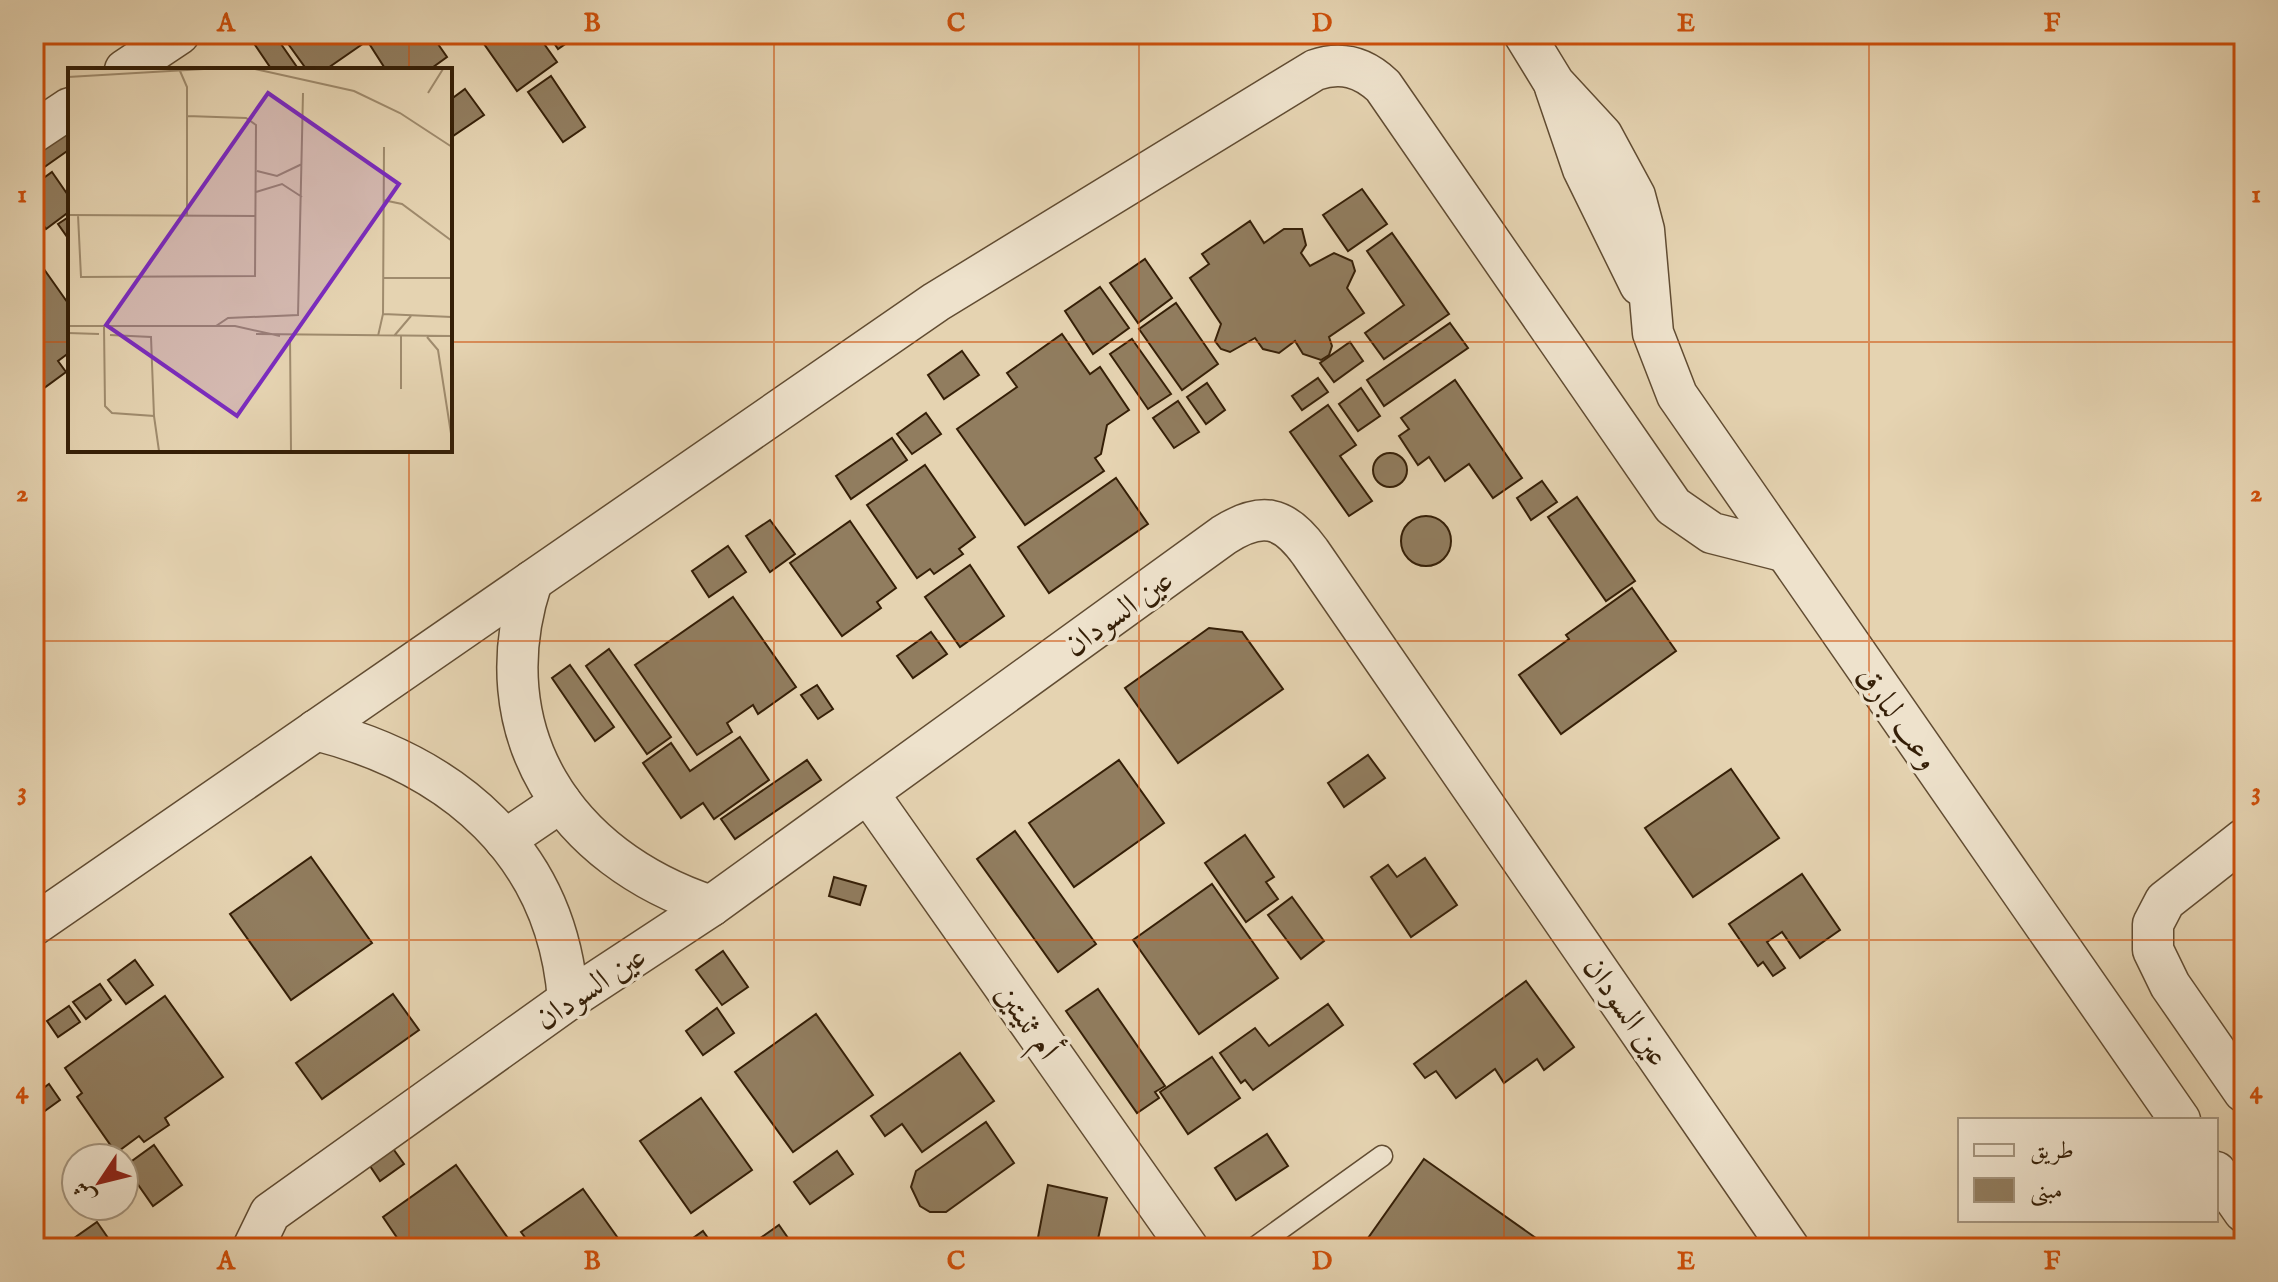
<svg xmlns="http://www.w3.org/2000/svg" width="2278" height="1282" viewBox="0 0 2278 1282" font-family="'IM FELL English',Amiri,serif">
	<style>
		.building { fill: #917d5f; stroke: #351f07; stroke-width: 2 }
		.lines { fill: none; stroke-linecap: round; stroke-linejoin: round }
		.service-casing { stroke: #614c32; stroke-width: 23 }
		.minor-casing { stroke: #614c32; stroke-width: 43 }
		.service { stroke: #eee2cc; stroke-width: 20 }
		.minor { stroke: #eee2cc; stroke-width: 40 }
		.grid { fill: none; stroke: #cd500b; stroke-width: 2; stroke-opacity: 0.55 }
		.labels { text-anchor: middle; stroke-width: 7; stroke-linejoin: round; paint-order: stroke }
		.street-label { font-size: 32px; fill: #351f07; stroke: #eee2cc }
		.inset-road { fill: none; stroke: #9f8b6d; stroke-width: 2 }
		.view { fill: #7b2cbf; fill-opacity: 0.15; stroke: #7b2cbf; stroke-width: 4 }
		.inset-edge { fill: none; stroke: #351f07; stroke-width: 4 }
		.neatline { fill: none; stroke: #cd500b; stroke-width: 3 }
		.grid-label { font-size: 26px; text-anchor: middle; font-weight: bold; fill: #cd500b }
	</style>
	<rect width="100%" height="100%" fill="#e5d3b1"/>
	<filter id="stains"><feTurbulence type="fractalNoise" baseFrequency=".0025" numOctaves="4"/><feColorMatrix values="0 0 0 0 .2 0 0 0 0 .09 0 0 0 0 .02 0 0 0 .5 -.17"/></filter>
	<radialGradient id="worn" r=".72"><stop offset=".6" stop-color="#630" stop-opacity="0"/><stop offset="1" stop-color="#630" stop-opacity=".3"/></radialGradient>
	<g class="building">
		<polygon points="264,34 274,34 299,70 272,70 253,42"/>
		<polygon points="281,34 377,34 325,70 307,70"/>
		<polygon points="386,34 431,34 447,57 429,70 386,70 370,45"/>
		<polygon points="477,34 537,34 557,62 517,91"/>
		<polygon points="548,34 576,34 577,36 558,49"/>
		<polygon points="551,76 585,127 563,142 528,92"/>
		<polygon points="465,89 484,115 450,138 450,100"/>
		<polygon points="70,124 70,149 36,173 34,150"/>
		<polygon points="52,172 70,198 70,211 46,229 34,211 34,185"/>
		<polygon points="1362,189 1387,224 1348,251 1323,215"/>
		<polygon points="70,216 70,241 58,224"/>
		<polygon points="1250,221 1264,243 1284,229 1302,229 1306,245 1301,253 1310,266 1334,253 1352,261 1355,271 1347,288 1364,313 1329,337 1332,346 1329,355 1321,360 1303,354 1295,341 1279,353 1263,349 1255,338 1230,352 1221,349 1215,341 1221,324 1190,278 1209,264 1202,254"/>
		<polygon points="1392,233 1449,314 1384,359 1365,333 1404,305 1367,251"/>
		<polygon points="34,255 70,306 70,352 58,361 66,372 40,391 34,383"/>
		<polygon points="1145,259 1172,298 1138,323 1110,283"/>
		<polygon points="1100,287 1129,328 1093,354 1065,311"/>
		<polygon points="1176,303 1218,364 1182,390 1139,329"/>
		<polygon points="1450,323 1468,348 1384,406 1367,380"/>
		<polygon points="1062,334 1090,374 1100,367 1129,410 1107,425 1101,454 1095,458 1104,471 1025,525 957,429 1017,387 1007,373"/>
		<polygon points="1132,339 1171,394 1148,409 1110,354"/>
		<polygon points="1350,342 1363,361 1334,382 1320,363"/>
		<polygon points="962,351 979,375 944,399 928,375"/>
		<polygon points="1318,378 1328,392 1302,410 1292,396"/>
		<polygon points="1455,380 1522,478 1493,498 1469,464 1445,481 1429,457 1418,465 1399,436 1409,429 1401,418"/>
		<polygon points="1207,383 1225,410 1206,424 1187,397"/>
		<polygon points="1361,388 1380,416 1358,431 1339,404"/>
		<polygon points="1178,401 1199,432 1174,448 1153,418"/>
		<polygon points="1328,405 1356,445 1340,456 1372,501 1349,516 1290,432"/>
		<polygon points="926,413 941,434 912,454 897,434"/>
		<polygon points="892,438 907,460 851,499 836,476"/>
		<circle cx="1390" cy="470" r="17"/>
		<polygon points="925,465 975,537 959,549 963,554 934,574 930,569 917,578 867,505"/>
		<polygon points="1116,478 1148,524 1049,593 1018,547"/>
		<polygon points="1542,481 1557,502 1531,520 1517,498"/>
		<polygon points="1577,497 1635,581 1606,601 1548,517"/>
		<circle cx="1426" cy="541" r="25"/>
		<polygon points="770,520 795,554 770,572 746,536"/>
		<polygon points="850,521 896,588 877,602 881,608 842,636 790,563"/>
		<polygon points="728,546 746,572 709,597 692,571"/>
		<polygon points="970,565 1004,616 960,647 925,597"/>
		<polygon points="1632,588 1676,651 1561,734 1519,675 1569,639 1566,635"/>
		<polygon points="733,597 796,687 758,714 753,705 727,723 732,732 697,755 635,665"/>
		<polygon points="1209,628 1242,632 1283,689 1178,763 1125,688"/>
		<polygon points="931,632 947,654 913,678 897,656"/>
		<polygon points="609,649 671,737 647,754 586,666"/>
		<polygon points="570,665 614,727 595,741 552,678"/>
		<polygon points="817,685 833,709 818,719 801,695"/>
		<polygon points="740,737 769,780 714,819 703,803 681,818 643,763 671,743 690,771"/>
		<polygon points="1368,755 1385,778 1344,807 1328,783"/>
		<polygon points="807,760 821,780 735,839 721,819"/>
		<polygon points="1119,760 1164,823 1074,887 1029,823"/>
		<polygon points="1731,769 1779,838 1693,897 1645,828"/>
		<polygon points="1015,831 1096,944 1058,972 977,859"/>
		<polygon points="1245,835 1274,877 1266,882 1278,899 1246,922 1205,863"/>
		<polygon points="311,857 372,943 291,1000 230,914"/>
		<polygon points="1425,858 1457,905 1411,937 1371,877 1388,865 1397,877"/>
		<polygon points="1802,874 1840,930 1800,958 1782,932 1767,942 1785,968 1773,976 1763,962 1758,966 1729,924"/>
		<polygon points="834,877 866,886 860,905 829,896"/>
		<polygon points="1212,884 1278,978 1199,1034 1133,940"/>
		<polygon points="1292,897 1324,941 1301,959 1268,915"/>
		<polygon points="723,951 748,987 722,1005 696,970"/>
		<polygon points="135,960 153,985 126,1004 108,980"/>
		<polygon points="1526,981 1574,1047 1544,1070 1537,1059 1504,1083 1495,1069 1456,1098 1436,1071 1425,1078 1414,1064"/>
		<polygon points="100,984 111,1000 86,1019 73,1002"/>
		<polygon points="1098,989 1165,1086 1155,1092 1159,1098 1137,1113 1066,1011"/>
		<polygon points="393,994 419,1030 322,1099 296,1063"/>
		<polygon points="165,996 223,1077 165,1118 169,1125 144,1142 139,1136 116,1153 77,1097 82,1093 65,1068"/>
		<polygon points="1328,1004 1343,1025 1253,1090 1245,1080 1241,1083 1220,1053 1255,1028 1269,1046"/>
		<polygon points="69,1006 80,1022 58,1037 47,1021"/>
		<polygon points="717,1008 734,1033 703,1055 686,1031"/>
		<polygon points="816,1014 873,1095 793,1152 735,1072"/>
		<polygon points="34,1051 42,1062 34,1068"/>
		<polygon points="960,1053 994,1101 922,1152 902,1124 885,1136 871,1116"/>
		<polygon points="1212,1057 1240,1098 1188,1134 1160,1092"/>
		<polygon points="49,1084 60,1100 42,1113 34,1095"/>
		<polygon points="701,1098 752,1170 691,1213 640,1141"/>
		<polygon points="986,1122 1014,1163 946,1212 930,1212 920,1206 911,1187 916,1171"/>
		<polygon points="1267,1134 1288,1166 1236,1200 1215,1168"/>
		<polygon points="389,1143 404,1164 380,1181 366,1160"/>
		<polygon points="154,1145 182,1185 153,1206 125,1166"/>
		<polygon points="837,1151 853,1174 810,1204 794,1182"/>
		<polygon points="1424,1159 1550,1248 1361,1248"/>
		<polygon points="456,1165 515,1248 404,1248 383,1217"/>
		<polygon points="1048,1185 1107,1198 1096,1248 1036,1248"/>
		<polygon points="583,1189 625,1248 533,1248 521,1232"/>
		<polygon points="97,1222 115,1248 60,1248"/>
		<polygon points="779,1225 795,1248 746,1248"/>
		<polygon points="703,1231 715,1248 679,1248"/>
	</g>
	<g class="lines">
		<g class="service-casing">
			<polyline id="service" points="1254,1248 1382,1156"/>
		</g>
		<g class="minor-casing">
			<g id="minor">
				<polyline points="1524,34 1554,83 1602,135 1635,196 1644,230 1653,333 1677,395 2180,1120"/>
				<polyline points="125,70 179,34"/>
				<polyline points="1555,87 1583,169 1640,285"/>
				<polyline points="34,132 70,108"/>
				<path d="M 532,581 C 482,732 565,858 711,906"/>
				<path d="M 316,730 C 453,765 557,852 568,1000"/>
				<polyline points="868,793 1188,1248"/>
				<polyline points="2244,839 2165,901 2153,924 2153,950 2170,985 2244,1092"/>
				<polyline points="505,840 561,802"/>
				<path d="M 34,925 L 936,302 L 1315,70 C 1341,61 1363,67 1383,86 L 1673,506 L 1712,533 L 1783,551"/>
				<polyline points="2216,1172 2244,1212"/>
				<path d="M 253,1248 L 270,1213 L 568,1000 L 711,906 L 1224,535 C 1262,511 1284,516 1310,552 L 1789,1248"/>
			</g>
		</g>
		<use href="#service" class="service"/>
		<use href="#minor" class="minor"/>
	</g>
	<path class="grid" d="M 409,34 L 409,70M 774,34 L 774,1248M 1139,34 L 1139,1248M 1504,34 L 1504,1248M 1869,34 L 1869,1248M 34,342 L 70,342M 450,342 L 2244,342M 409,450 L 409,1248M 34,641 L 2244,641M 34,940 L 2244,940"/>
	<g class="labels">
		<g class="street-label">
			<text transform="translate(1118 612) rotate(-36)" y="11">عين السودان</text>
			<text transform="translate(1899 717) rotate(55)" y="11">وعب لبارق</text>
			<text transform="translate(590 987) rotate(-34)" y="11">عين السودان</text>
			<text transform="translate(1627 1011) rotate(55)" y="11">عين السودان</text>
			<text transform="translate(1028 1021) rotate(55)" y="11">أم ثنيتين</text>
		</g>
	</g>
	<g transform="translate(68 68)">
		<rect width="384" height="384" fill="#e5d3b1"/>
		<path class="inset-road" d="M 187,1 L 286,23 L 332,45 L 384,79M 112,3 L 119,19 L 119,148M 0,9 L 136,1M 360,25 L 375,1M 189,103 L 209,108 L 234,96M 188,124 L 214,116 L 234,129M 315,132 L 334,136 L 384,173M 0,147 L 188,148M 10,147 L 13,209 L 187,208 L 188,57 L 178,50 L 119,48M 315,210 L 384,210M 315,246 L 384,249M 0,258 L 167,258 L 212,268M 36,258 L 37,338 L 44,345 L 86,348 L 91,383M 148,258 L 160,250 L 230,247 L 235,25M 0,265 L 31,266M 188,266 L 384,268M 42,267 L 83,269 L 86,348M 310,268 L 315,246 L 316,79M 326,268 L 343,248M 333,268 L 333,321M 222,269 L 223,383M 359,269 L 370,282 L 384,372"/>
		<path class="view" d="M 200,25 L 331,116 L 169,348 L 38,257 Z"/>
		<rect width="384" height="384" class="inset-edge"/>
	</g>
	<rect width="2278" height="1282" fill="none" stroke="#e5d3b1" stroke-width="88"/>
	<rect x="1958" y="1118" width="260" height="104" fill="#eee2cc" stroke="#a4947d" stroke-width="2"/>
	<rect x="1974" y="1144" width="40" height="12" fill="#eee2cc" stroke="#a4947d" stroke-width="2"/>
	<text x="2030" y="1158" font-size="24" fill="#351f07">طريق</text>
	<rect x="1974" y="1178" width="40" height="24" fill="#917d5f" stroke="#a4947d" stroke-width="2"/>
	<text x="2030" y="1198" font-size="24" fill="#351f07">مبنى</text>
	<g transform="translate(100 1182) rotate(235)"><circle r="38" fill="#eee2cc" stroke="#a4947d" stroke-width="2"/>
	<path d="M0-6L14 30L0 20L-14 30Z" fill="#8f2418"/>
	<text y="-12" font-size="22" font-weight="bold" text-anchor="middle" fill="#351f07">ش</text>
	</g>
	<rect x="44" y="44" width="2190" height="1194" class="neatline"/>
	<g class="grid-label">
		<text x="226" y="31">A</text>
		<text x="592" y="31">B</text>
		<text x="956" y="31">C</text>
		<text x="1322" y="31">D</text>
		<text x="1686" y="31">E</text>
		<text x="2052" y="31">F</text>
		<text x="22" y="202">1</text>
		<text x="2256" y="202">1</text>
		<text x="22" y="501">2</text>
		<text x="2256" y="501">2</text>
		<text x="22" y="799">3</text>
		<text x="2256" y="799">3</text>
		<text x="22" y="1098">4</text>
		<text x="2256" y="1098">4</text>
		<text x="226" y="1269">A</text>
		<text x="592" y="1269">B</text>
		<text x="956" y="1269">C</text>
		<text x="1322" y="1269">D</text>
		<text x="1686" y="1269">E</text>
		<text x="2052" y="1269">F</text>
	</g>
	<rect width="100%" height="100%" filter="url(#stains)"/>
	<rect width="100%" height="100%" fill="url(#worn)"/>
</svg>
